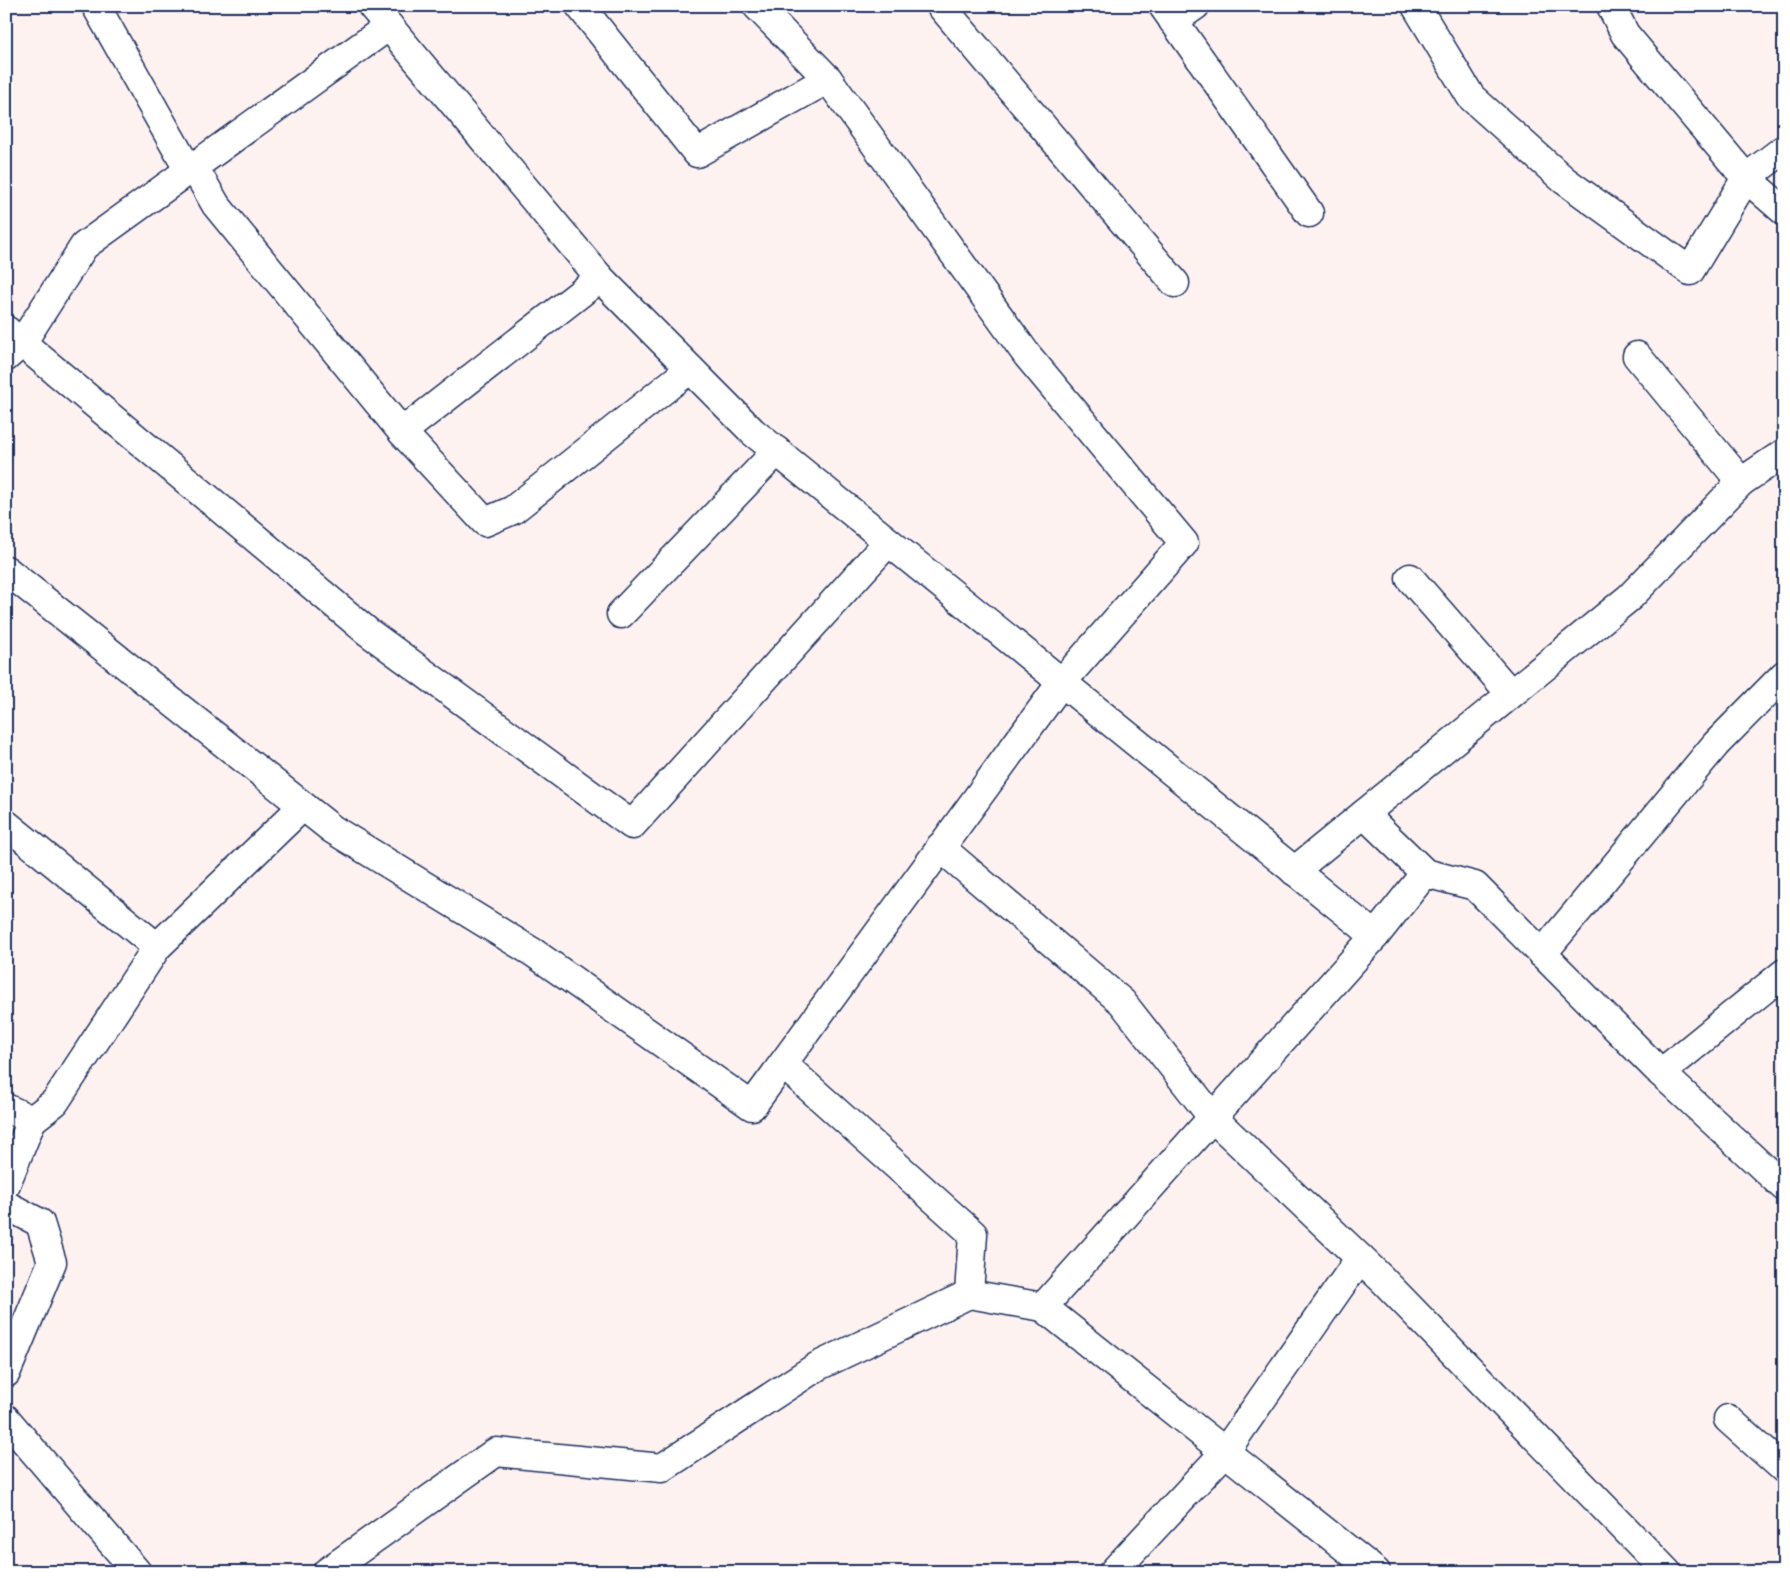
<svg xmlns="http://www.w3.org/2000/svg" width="1790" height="1578" viewBox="0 0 1790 1578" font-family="'Comic Neue',sans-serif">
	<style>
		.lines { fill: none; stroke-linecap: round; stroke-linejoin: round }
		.street-casing { stroke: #1b2f5e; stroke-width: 31 }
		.street { stroke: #fff; stroke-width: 28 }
	</style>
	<rect width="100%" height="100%" fill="#fef2f1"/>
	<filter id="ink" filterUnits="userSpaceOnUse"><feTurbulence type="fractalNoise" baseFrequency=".02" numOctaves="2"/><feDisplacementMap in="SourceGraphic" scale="10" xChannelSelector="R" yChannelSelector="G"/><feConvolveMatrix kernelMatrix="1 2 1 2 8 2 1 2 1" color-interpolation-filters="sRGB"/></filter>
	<g filter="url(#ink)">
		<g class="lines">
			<g class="street-casing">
				<g id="street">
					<polyline points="96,6 189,171 194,167 216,205 402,432 485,522 513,510 690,369"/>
					<polyline points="372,6 600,278 753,432 1375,936 1425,873 1475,886 1661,1073 1784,1187"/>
					<polyline points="580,6 697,153 828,79"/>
					<polyline points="941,6 1175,283"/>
					<polyline points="1163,6 1309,213"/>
					<polyline points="1416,6 1471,97 1564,180 1690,271 1746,178 1625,34 1611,6"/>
					<polyline points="1173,21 1195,6"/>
					<polyline points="1784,149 1746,178 1784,211"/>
					<polyline points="6,330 22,343 84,246 389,26"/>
					<polyline points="1637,356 1741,482"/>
					<polyline points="6,357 22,343 368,632 632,825 888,542"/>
					<polyline points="402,432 600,278"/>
					<polyline points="6,570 332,829 534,953 752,1106 1061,683 1184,543 1027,355 828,79 757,6"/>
					<polyline points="1410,578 1511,694"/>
					<polyline points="621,614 777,451"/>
					<polyline points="1364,814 1425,873"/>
					<polyline points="6,824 157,947"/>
					<polyline points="940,847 1122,1002 1213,1118 1382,1279 1667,1572"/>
					<polyline points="1294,871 1630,597 1741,482 1784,453"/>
					<polyline points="1375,936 1043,1307 1376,1572"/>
					<polyline points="1542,954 1716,744 1784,675"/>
					<polyline points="783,1064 973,1234 969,1294"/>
					<polyline points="1661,1073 1784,973"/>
					<polyline points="6,1108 32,1120"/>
					<polyline points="6,1184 32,1120 55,1102 157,947 303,806"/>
					<polyline points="6,1205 40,1223 52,1262 6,1373"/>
					<polyline points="6,1419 137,1572"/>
					<polyline points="1728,1419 1784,1469"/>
					<polyline points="327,1572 496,1452 662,1468 818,1366 969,1294 1043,1307"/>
					<polyline points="1113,1572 1225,1452 1360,1258"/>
				</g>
			</g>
			<use href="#street" class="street"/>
		</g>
	</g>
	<rect width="1790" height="1578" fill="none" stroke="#fff" stroke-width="25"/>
	<rect x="12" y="12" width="1765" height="1553" fill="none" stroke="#1b2f5e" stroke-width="2" filter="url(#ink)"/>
</svg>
